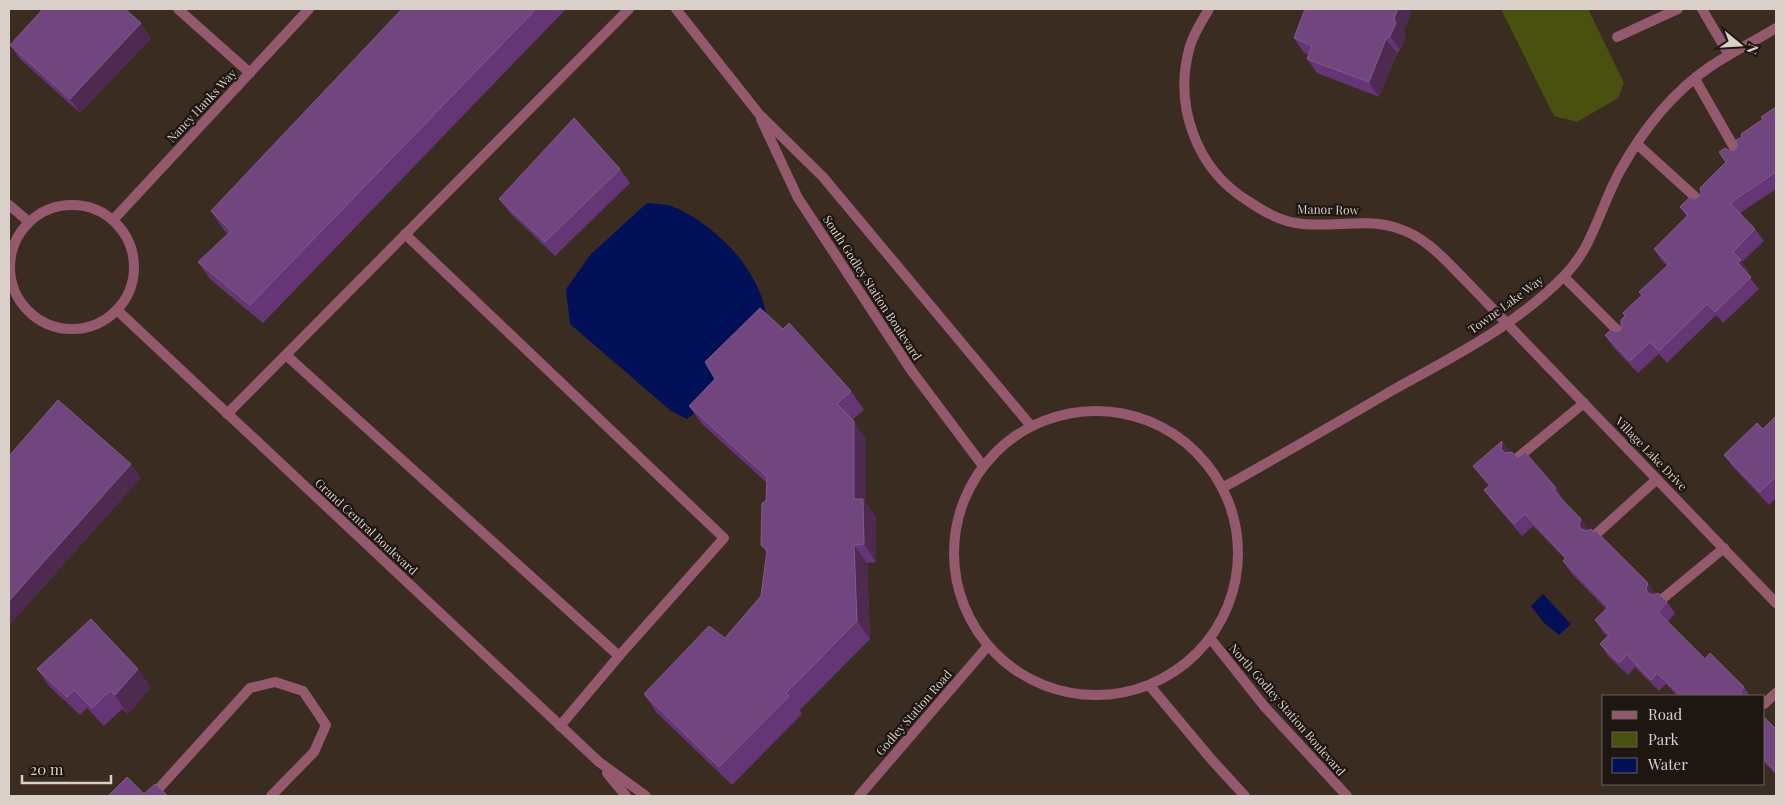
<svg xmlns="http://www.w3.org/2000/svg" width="1785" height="805" viewBox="0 0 1785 805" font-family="'Playfair Display',serif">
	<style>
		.green { fill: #48510e }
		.water { fill: #021157 }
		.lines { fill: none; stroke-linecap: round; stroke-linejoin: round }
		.service { stroke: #95596e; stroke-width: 10 }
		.minor { stroke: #95596e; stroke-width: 10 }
		.tertiary { stroke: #95596e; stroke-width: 10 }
		.wall { fill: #653575 }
		.shaded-wall { fill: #4f2a50 }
		.building { fill: #71457e; stroke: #825b8a }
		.labels { text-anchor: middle; stroke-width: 4.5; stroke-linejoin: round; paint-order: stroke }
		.street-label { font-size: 12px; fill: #d9d0c9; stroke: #1d1611 }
	</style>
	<rect width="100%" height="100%" fill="#3b2c21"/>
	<polygon class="green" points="1501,9 1588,9 1624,83 1618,98 1577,122 1554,116"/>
	<g class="water">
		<path d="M 647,203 C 656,204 666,204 674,207 C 718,226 764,274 767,323 L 702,407 L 687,419 L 671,411 L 570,324 L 566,289 L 591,254 Z"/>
		<polygon points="1543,594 1571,624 1559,635 1544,623 1531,606"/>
	</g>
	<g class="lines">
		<g class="service">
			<polyline points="178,9 250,73"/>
			<polyline points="1702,9 1729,55"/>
			<polyline points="1617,37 1678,9"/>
			<polyline points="1695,79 1739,156"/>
			<polyline points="1637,144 1703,204"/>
			<polyline points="405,234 724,538 619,656 560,726"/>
			<polyline points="1564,277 1624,337"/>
			<polyline points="286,355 619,656"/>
			<polyline points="227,414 629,9"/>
			<polyline points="1516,459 1584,403"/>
			<polyline points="1594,536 1657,479"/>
			<polyline points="1661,600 1724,548"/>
			<polyline points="1764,704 1776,693"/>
			<polyline points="152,796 250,688 275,682 303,691 326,725 314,752 271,796"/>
		</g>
		<g class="minor">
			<path d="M 1209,9 C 1202,21 1194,33 1190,46 C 1173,105 1196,169 1248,201 C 1263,211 1278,220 1296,223 C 1329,229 1364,217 1397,228 C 1427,237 1447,262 1468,283 L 1776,603"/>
			<polyline points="9,205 29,222"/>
			<circle cx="72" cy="267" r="62"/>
			<polyline points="113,220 309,9"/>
			<polyline points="117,310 599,762 646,796"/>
			<path d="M 1222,488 C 1280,456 1336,423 1393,390 C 1452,357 1515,326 1563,277 C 1593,248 1600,207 1620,171 C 1642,131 1673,92 1711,66 C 1732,52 1755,41 1776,28"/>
			<polyline points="607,773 626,796"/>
		</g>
		<g class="tertiary">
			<polyline points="676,9 759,114 823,177 1031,426"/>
			<polyline points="761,119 798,198 911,370 983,466"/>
			<circle cx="1096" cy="553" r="142"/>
			<polyline points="1210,638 1264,706 1347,796"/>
			<polyline points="1150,686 1211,759 1245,796"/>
			<polyline points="859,796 987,647"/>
		</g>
	</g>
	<g class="wall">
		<polygon points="402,9 566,9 263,323 211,280 198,262 228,234 224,230 211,211"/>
		<polygon points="1404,32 1406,37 1400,50 1397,53 1379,97 1317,73 1307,59 1309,55 1304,53 1294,38"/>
		<polygon points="151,38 80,113 20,59 10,45"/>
		<polygon points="1776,107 1776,189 1740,213 1755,229 1764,241 1742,262 1749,272 1747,274 1759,289 1723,323 1716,315 1667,363 1659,354 1638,373 1613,347 1605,335 1617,332 1621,330 1625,316 1623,313 1641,295 1639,292 1667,266 1662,261 1654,249 1687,217 1680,207 1694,199 1699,197 1726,162 1730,151 1735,150 1742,137"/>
		<polygon points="620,169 630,183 555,256 510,213 499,199"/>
		<polygon points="851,391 864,410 852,420 866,439 866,504 876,517 876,562 867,563 870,639 800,710 802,714 732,785 656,712 644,694 725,638 761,596 767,553 761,545 766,501 767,483 702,424 689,406"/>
		<polygon points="1776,416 1776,498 1769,505 1733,467 1724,455 1763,429"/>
		<polygon points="1510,453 1556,488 1563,500 1589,530 1656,594 1667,602 1675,613 1668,622 1705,659 1744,687 1750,696 1677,696 1666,684 1659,691 1635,667 1628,675 1608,656 1600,644 1607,636 1603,632 1595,620 1606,609 1571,573 1563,561 1565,559 1533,526 1522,536 1493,502 1484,490 1489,486 1482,478 1473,466"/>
		<polygon points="37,669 151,687 128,714 122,709 104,726 87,708 80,715 50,687"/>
		<polygon points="1764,717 1776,729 1776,775 1764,762"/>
	</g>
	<g class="shaded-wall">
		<polygon points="1398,9 1413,9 1404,32 1406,37 1400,50 1390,36 1394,18"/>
		<polygon points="141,23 151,38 80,113 70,99"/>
		<polygon points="1386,39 1397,53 1379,97 1369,82"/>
		<polygon points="1741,260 1749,272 1746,275 1738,263"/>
		<polygon points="854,421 866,439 866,504 876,517 876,562 864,544 854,499"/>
		<polygon points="1502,441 1510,452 1509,461 1501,449"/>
		<polygon points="131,464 141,478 9,626 9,601"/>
		<polygon points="1581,519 1590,531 1587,537 1579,525"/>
		<polygon points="854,545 867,563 870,639 857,621"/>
		<polygon points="1648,583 1657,595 1654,601 1648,593 1646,589"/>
		<polygon points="138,669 151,687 128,714 115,695"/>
	</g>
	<g class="building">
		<polygon points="43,9 125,9 141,23 70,99 10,45"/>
		<polygon points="402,9 536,9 250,305 198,262 231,231 211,211"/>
		<polygon points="1305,9 1398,9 1394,18 1396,23 1390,36 1386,39 1369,82 1307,59 1312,46 1294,38"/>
		<polygon points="1776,107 1776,172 1730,203 1755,229 1733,252 1741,260 1738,263 1751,277 1715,312 1707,304 1659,351 1650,342 1630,361 1605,335 1611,330 1617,332 1621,330 1621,320 1625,316 1623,313 1642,295 1639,292 1669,264 1654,249 1688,215 1680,207 1690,197 1694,199 1699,197 1701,193 1700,188 1726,162 1719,152 1725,148 1730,151 1735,150 1738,145 1736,140 1742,137 1741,134 1763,119 1761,117"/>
		<polygon points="574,118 620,169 545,242 499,199"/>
		<polygon points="760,308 783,329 789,323 851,391 837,404 854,421 854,499 863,499 864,544 854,545 857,621 786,693 789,696 719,767 644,694 709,626 725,638 761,596 767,550 761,545 762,503 766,501 767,477 689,406 715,379 705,362"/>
		<polygon points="58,400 131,464 9,601 9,456"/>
		<polygon points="1776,416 1776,476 1760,492 1724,455 1757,423 1763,429"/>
		<polygon points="1502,441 1501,449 1505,453 1512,452 1518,458 1525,452 1556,488 1553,490 1581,519 1579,525 1581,529 1587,531 1591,529 1594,532 1595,530 1648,583 1646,589 1648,593 1653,595 1658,593 1667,602 1658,612 1705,659 1710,653 1744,687 1740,692 1744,696 1681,696 1657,673 1651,680 1627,655 1619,663 1600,644 1609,635 1595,620 1608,607 1563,561 1566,558 1525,514 1514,524 1484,490 1490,485 1473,466"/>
		<polygon points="91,619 138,669 115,695 110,691 92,708 74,690 67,697 37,669"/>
		<polygon points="1764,717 1776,729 1776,772 1764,759"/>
		<polygon points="127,777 144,794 155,784 168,796 108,796"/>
	</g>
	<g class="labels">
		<g class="street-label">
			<text transform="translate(202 106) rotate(-47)" y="4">Nancy Hanks Way</text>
			<text transform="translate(1328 210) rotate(1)" y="4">Manor Row</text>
			<text transform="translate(872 288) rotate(57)" y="4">South Godley Station Boulevard</text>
			<text transform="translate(1506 305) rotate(-36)" y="4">Towne Lake Way</text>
			<text transform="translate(1651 454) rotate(46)" y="4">Village Lake Drive</text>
			<text transform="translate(366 527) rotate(43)" y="4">Grand Central Boulevard</text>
			<text transform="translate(1287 710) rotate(49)" y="4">North Godley Station Boulevard</text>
			<text transform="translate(914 713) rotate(-49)" y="4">Godley Station Road</text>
		</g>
	</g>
	<rect width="1785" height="805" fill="none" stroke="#d9d0c9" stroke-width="20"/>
	<rect x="1602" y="695" width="162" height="90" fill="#1d1611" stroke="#68605b"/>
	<rect x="1612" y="711" width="25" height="8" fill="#95596e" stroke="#68605b"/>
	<text x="1648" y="720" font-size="15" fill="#d9d0c9">Road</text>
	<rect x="1612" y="732" width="25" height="15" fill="#48510e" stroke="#68605b"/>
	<text x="1648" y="745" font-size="15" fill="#d9d0c9">Park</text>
	<rect x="1612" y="758" width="25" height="15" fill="#021157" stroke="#68605b"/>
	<text x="1648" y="770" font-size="15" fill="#d9d0c9">Water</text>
	<g transform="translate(1740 45) rotate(108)" stroke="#1d1611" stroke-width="4" paint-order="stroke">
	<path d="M0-4L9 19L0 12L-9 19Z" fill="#d9d0c9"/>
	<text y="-8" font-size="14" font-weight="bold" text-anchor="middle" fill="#d9d0c9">N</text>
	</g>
	<path d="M22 775v8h89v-8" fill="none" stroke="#d9d0c9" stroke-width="2.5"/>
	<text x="30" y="775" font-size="15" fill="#d9d0c9" stroke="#1d1611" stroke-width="4" paint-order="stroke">20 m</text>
</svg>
